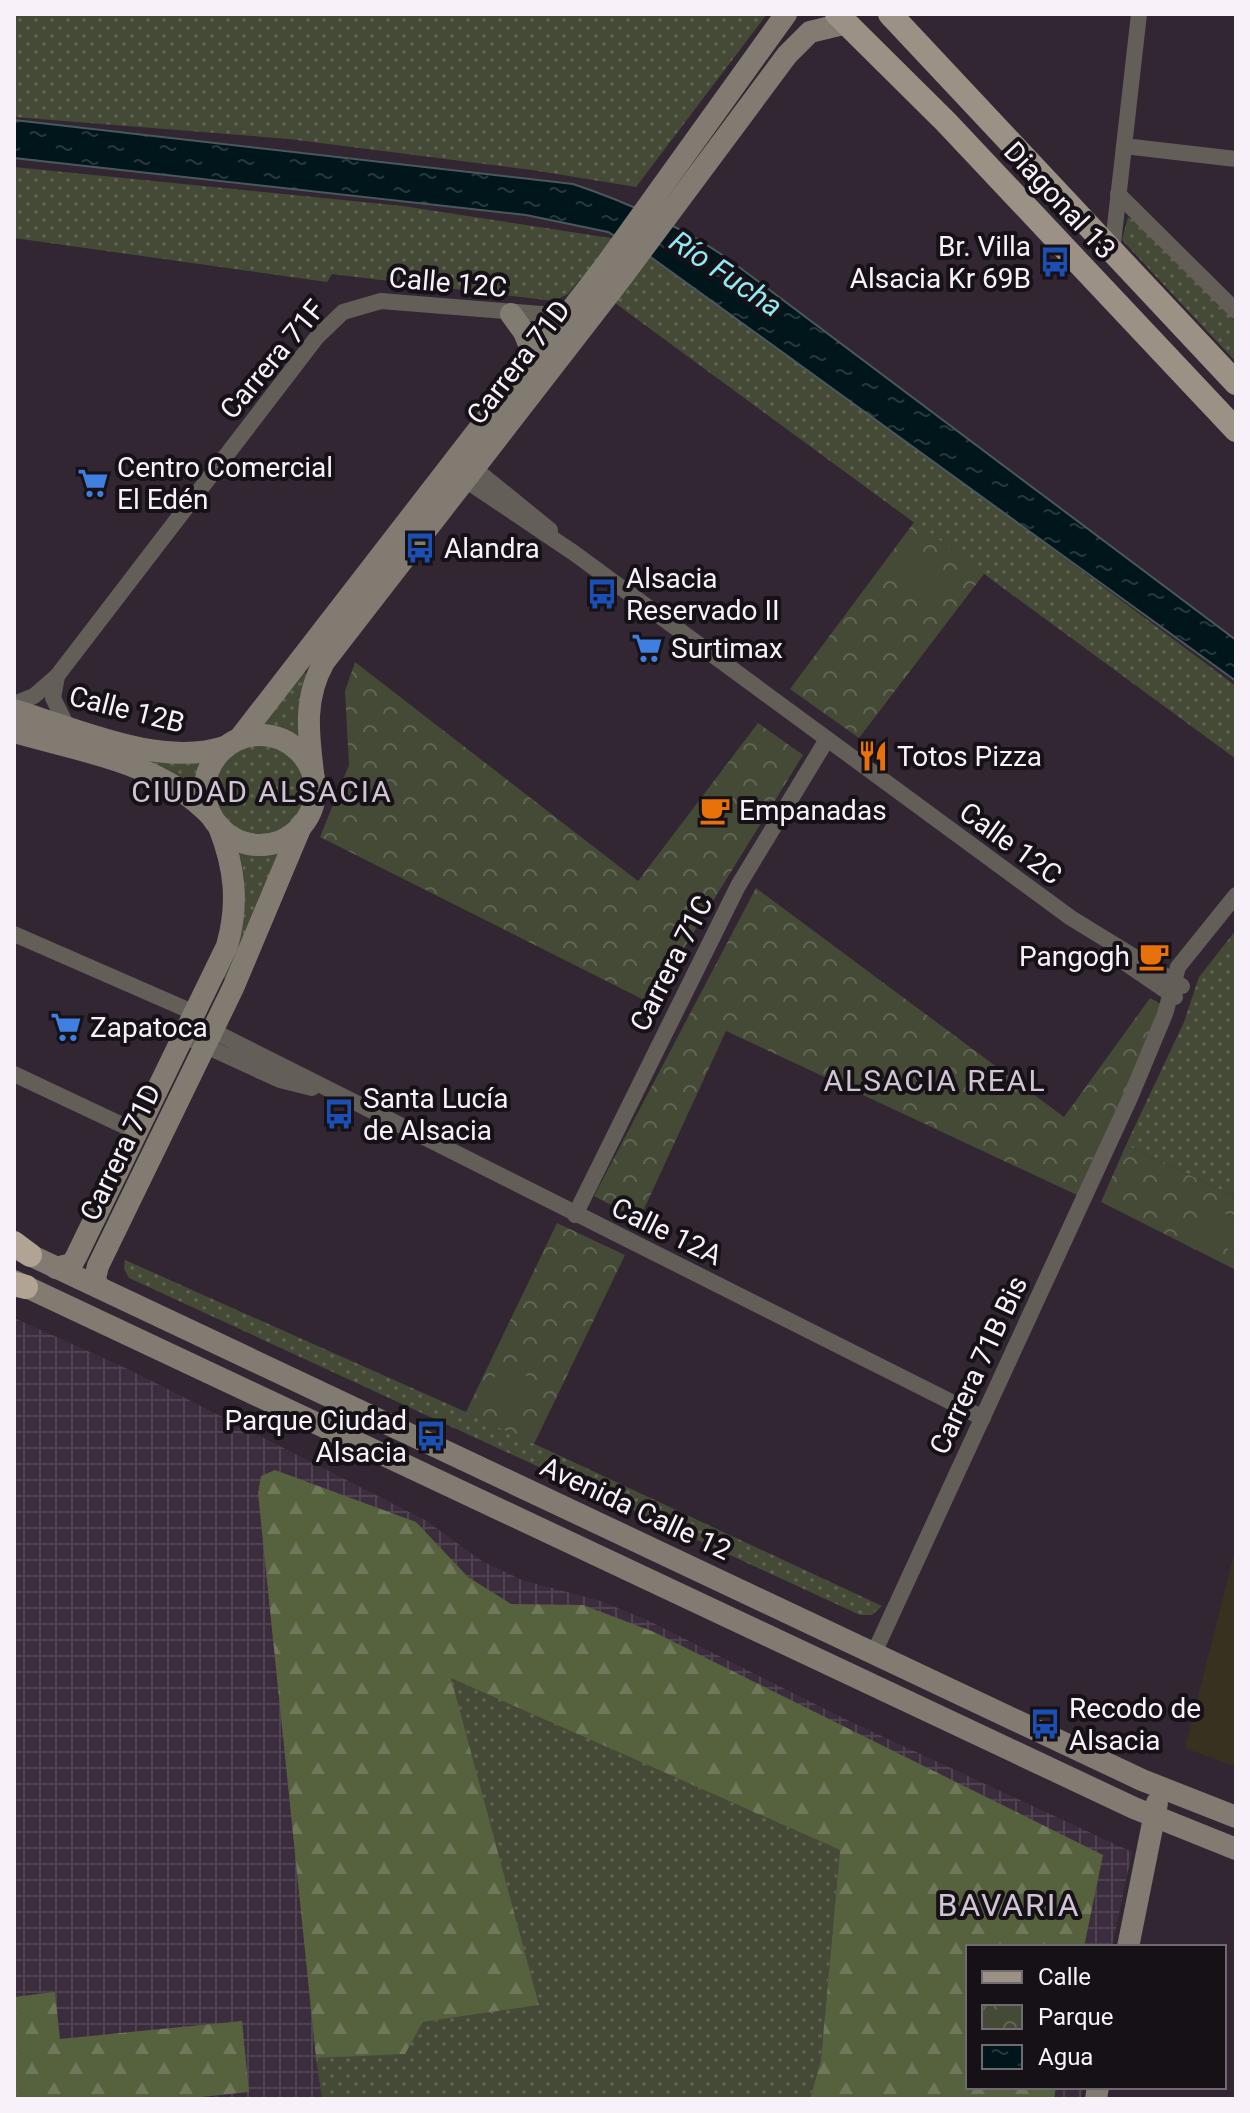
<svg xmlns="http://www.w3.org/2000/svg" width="1250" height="2113" viewBox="0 0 1250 2113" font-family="Roboto,sans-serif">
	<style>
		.industrial { fill: url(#industrial-grid) }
		.medical { fill: #393120 }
		.grass { fill: url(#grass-dots) }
		.forest { fill: url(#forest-firs) }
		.park { fill: url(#park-crowns) }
		.garden { fill: #444a35 }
		.water { fill: url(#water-ripples); stroke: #4a585d; stroke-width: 2 }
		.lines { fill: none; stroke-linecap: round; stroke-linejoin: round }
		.street { stroke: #635e58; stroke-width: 16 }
		.secondary { stroke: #827b71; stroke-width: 22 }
		.primary { stroke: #9b9184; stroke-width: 24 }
		.highway { stroke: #b1a495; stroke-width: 24 }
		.labels { text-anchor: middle; stroke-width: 8; stroke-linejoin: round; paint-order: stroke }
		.street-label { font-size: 28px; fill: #f8f1f9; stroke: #161117 }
		.poi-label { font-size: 28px; fill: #f8f1f9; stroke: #161117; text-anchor: start }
		.water-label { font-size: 30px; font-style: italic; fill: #92e9f4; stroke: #161117 }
		.neighbourhood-label { font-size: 30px; letter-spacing: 2px; fill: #d1c4d3; stroke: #161117 }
		.quarter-label { font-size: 32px; letter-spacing: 2px; fill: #d1c4d3; stroke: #161117 }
	</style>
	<defs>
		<pattern id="industrial-grid" width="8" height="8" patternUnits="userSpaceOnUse" patternTransform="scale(2)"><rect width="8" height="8" fill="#3c2d3e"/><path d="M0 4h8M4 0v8" fill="none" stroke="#4f4251"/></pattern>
		<pattern id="grass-dots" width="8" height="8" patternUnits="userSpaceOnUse" patternTransform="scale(2)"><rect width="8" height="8" fill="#444a35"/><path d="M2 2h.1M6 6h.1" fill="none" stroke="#606553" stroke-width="1.8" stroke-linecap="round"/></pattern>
		<pattern id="forest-firs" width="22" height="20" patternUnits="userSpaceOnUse" patternTransform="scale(2)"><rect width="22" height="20" fill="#56613d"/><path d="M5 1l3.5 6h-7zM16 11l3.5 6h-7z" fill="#6f785a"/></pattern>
		<pattern id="park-crowns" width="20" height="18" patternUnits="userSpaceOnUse" patternTransform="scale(2)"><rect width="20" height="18" fill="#444a35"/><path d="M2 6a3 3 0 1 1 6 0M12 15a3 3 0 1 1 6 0" fill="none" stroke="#606553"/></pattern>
		<pattern id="water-ripples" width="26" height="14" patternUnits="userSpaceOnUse" patternTransform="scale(2)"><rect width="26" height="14" fill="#00161a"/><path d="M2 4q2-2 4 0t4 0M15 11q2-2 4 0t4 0" fill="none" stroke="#26383c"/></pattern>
	</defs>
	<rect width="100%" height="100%" fill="#312632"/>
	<polygon class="industrial" points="14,1318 132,1371 425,1520 482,1561 522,1580 601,1601 649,1621 845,1719 1132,1852 1112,1947 968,1947 968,2087 1084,2087 1081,2099 14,2099"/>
	<polygon class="medical" points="1236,1546 1236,1767 1185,1748"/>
	<g class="grass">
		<polygon points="14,14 767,14 636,187 532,170 289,139 14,117"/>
		<polygon points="14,167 403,206 643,243 1236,686 1236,759 581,278 568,294 554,301 332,274 327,282 14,238"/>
		<polygon points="1128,217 1144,226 1236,322 1236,362 1122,240"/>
		<polygon points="304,672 310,676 300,743 281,731 261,727"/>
		<circle cx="260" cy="790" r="48"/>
		<polygon points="139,760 201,760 193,788 166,769"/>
		<path d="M 284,850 L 226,979 L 221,977 C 241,931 253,904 239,853 L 258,855 Z"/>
		<polygon points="1236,930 1236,1197 1126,1145 1184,1022 1199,977"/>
		<polygon points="125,1260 466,1412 882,1606 872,1615 860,1615 129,1278 124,1269"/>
		<polygon points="450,1677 840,1850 821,2060 810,2099 322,2099 316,2058 404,2054 423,2022 539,2005"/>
	</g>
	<g class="forest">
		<polygon points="275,1470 416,1522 468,1577 511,1604 583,1605 654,1632 1103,1855 1084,1947 968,1947 968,2087 1056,2087 1054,2099 810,2099 821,2060 840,1850 451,1678 539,2005 423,2022 405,2054 316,2058 258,1493 261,1476"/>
		<polygon points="55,1992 60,2039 242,2021 249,2092 181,2099 14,2099 14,1997"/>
	</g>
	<g class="park">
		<polygon points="915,521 984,574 859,738 790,689"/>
		<polygon points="355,662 638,881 758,723 803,755 650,1003 320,837 349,765 345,691"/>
		<polygon points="756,888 1064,1117 1150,998 1164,1006 1077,1195 726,1031 639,1220 594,1196"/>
		<polygon points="1126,1145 1236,1197 1236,1270 1101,1202"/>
		<polygon points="557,1223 625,1255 534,1444 466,1412"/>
	</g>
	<g class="garden">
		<polygon points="909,548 953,580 936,604 892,572"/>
		<polygon points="1209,1205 1236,1219 1236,1253 1195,1231"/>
		<polygon points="501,1364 542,1383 530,1409 488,1391"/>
	</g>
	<path class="water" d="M 14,120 L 573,184 C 630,203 678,225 727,258 L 1236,640 L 1236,681 L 648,255 L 608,232 L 526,215 L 14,158 Z"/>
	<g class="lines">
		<g class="street">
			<polyline points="1124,146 1236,159"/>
			<polyline points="1118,194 1236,311"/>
			<polyline points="1112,252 1139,14"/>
			<polyline points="465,461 550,530"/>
			<polyline points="458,475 574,553 1071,918 1182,986"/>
			<polyline points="57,676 53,698 67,726"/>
			<polyline points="14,704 34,696 57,676 317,337 343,312 381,301 566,316 571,320"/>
			<polyline points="14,934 195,1013"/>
			<polyline points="1115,956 1175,997"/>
			<polyline points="205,1027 983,1418"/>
			<polyline points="184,1036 280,1080 312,1088"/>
			<polyline points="14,1074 137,1132"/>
			<polyline points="575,1215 738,886 826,741"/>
			<polyline points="874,1653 1130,1098 1165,1014 1178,967 1236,895"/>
		</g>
		<g class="secondary">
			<polyline points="511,314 524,332 534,357"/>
			<path d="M 14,710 C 77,729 162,769 227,746"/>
			<path d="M 14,732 C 83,752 161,762 212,817"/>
			<circle cx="260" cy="790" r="55"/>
			<polyline points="239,739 605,266 786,14"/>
			<path d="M 314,781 C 309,738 302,701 324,662 L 622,277 L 787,55 L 810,32 L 847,23"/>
			<polyline points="15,1248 1142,1780 1236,1817"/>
			<path d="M 56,1268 L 72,1264 L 77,1255 L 227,946 C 239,903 235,868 219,827"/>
			<polyline points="14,1281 1134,1808 1236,1849"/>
			<polyline points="98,1287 95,1278 98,1266 233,988 302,824"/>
			<polyline points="1128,1947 1157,1803"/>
			<polyline points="1096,2099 1098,2087"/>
		</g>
		<g class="primary">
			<polyline points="837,14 946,122 1236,430"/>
			<polyline points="890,14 1236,383"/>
		</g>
		<g class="highway">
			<polyline points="14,1243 30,1255"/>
			<polyline points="14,1284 26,1287"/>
		</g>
	</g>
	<defs>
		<g id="bus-bare" transform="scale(2.4)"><path d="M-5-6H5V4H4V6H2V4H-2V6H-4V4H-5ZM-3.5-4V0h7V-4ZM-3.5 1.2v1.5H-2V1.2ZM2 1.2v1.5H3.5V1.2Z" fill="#1a4fb4" stroke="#161117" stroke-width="2.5" paint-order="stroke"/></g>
		<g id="supermarket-bare" transform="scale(2.4)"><path d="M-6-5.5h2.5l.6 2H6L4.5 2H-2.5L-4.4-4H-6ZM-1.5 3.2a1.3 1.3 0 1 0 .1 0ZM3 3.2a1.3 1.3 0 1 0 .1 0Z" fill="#3f7fe0" stroke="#161117" stroke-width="2.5" paint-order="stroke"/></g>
		<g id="restaurant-bare" transform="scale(2.4)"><path d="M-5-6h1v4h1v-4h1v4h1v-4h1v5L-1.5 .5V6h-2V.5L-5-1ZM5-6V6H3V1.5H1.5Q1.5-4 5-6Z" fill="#e8710a" stroke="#161117" stroke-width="2.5" paint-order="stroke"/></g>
		<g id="cafe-bare" transform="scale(2.4)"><path d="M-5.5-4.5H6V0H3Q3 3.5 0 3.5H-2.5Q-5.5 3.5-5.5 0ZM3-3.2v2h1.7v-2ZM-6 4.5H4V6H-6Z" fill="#e8710a" stroke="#161117" stroke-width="2.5" paint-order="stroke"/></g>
	</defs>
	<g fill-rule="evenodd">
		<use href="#bus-bare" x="1055" y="262"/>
		<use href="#supermarket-bare" x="93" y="483"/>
		<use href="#bus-bare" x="420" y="548"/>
		<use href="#bus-bare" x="602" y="594"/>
		<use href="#supermarket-bare" x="647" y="648"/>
		<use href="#restaurant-bare" x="873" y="756"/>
		<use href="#cafe-bare" x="715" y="810"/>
		<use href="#cafe-bare" x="1154" y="956"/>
		<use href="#supermarket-bare" x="66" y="1027"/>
		<use href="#bus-bare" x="339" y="1114"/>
		<use href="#bus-bare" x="431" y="1436"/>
		<use href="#bus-bare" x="1045" y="1724"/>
	</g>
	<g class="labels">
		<g class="street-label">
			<text transform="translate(1060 200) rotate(47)" y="10">Diagonal 13</text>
			<text transform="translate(448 282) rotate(5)" y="10">Calle 12C</text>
			<text transform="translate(272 359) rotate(-50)" y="10">Carrera 71F</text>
			<text transform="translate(518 362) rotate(-52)" y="10">Carrera 71D</text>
			<text transform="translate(127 709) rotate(14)" y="10">Calle 12B</text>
			<text transform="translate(1011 843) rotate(36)" y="10">Calle 12C</text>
			<text transform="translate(671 963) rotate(-63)" y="10">Carrera 71C</text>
			<text transform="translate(120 1152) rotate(-64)" y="10">Carrera 71D</text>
			<text transform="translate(667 1231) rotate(26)" y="10">Calle 12A</text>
			<text transform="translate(978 1365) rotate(-65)" y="10">Carrera 71B Bis</text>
			<text transform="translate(636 1508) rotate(25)" y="10">Avenida Calle 12</text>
		</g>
		<g class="poi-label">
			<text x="1031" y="256" text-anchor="end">Br. Villa<tspan x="1031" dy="32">Alsacia Kr 69B</tspan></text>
			<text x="117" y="477">Centro Comercial<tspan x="117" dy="32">El Edén</tspan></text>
			<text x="444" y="558">Alandra</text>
			<text x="626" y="588">Alsacia<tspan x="626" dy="32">Reservado II</tspan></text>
			<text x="671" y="658">Surtimax</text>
			<text x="897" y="766">Totos Pizza</text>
			<text x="739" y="820">Empanadas</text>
			<text x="1130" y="966" text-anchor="end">Pangogh</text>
			<text x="90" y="1037">Zapatoca</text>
			<text x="363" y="1108">Santa Lucía<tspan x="363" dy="32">de Alsacia</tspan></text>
			<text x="407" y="1430" text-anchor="end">Parque Ciudad<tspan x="407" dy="32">Alsacia</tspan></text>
			<text x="1069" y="1718">Recodo de<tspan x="1069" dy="32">Alsacia</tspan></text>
		</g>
		<g class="water-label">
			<text transform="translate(726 274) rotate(34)" y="10">Río Fucha</text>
		</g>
		<g class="neighbourhood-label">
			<text x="262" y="802">CIUDAD ALSACIA</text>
			<text x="935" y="1091">ALSACIA REAL</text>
		</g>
		<g class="quarter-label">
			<text x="1009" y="1916">BAVARIA</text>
		</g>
	</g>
	<rect width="1250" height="2113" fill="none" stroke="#f8f1f9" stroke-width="32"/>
	<rect x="966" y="1945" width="260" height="144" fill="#161117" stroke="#706b71" stroke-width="2"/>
	<rect x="982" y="1971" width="40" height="12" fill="#9b9184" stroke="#706b71" stroke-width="2"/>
	<text x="1038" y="1985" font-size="24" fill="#f8f1f9">Calle</text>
	<rect x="982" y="2005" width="40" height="24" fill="url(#park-crowns)" stroke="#706b71" stroke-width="2"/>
	<text x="1038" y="2025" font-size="24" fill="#f8f1f9">Parque</text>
	<rect x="982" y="2045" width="40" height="24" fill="url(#water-ripples)" stroke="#706b71" stroke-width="2"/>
	<text x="1038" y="2065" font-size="24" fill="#f8f1f9">Agua</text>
</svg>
